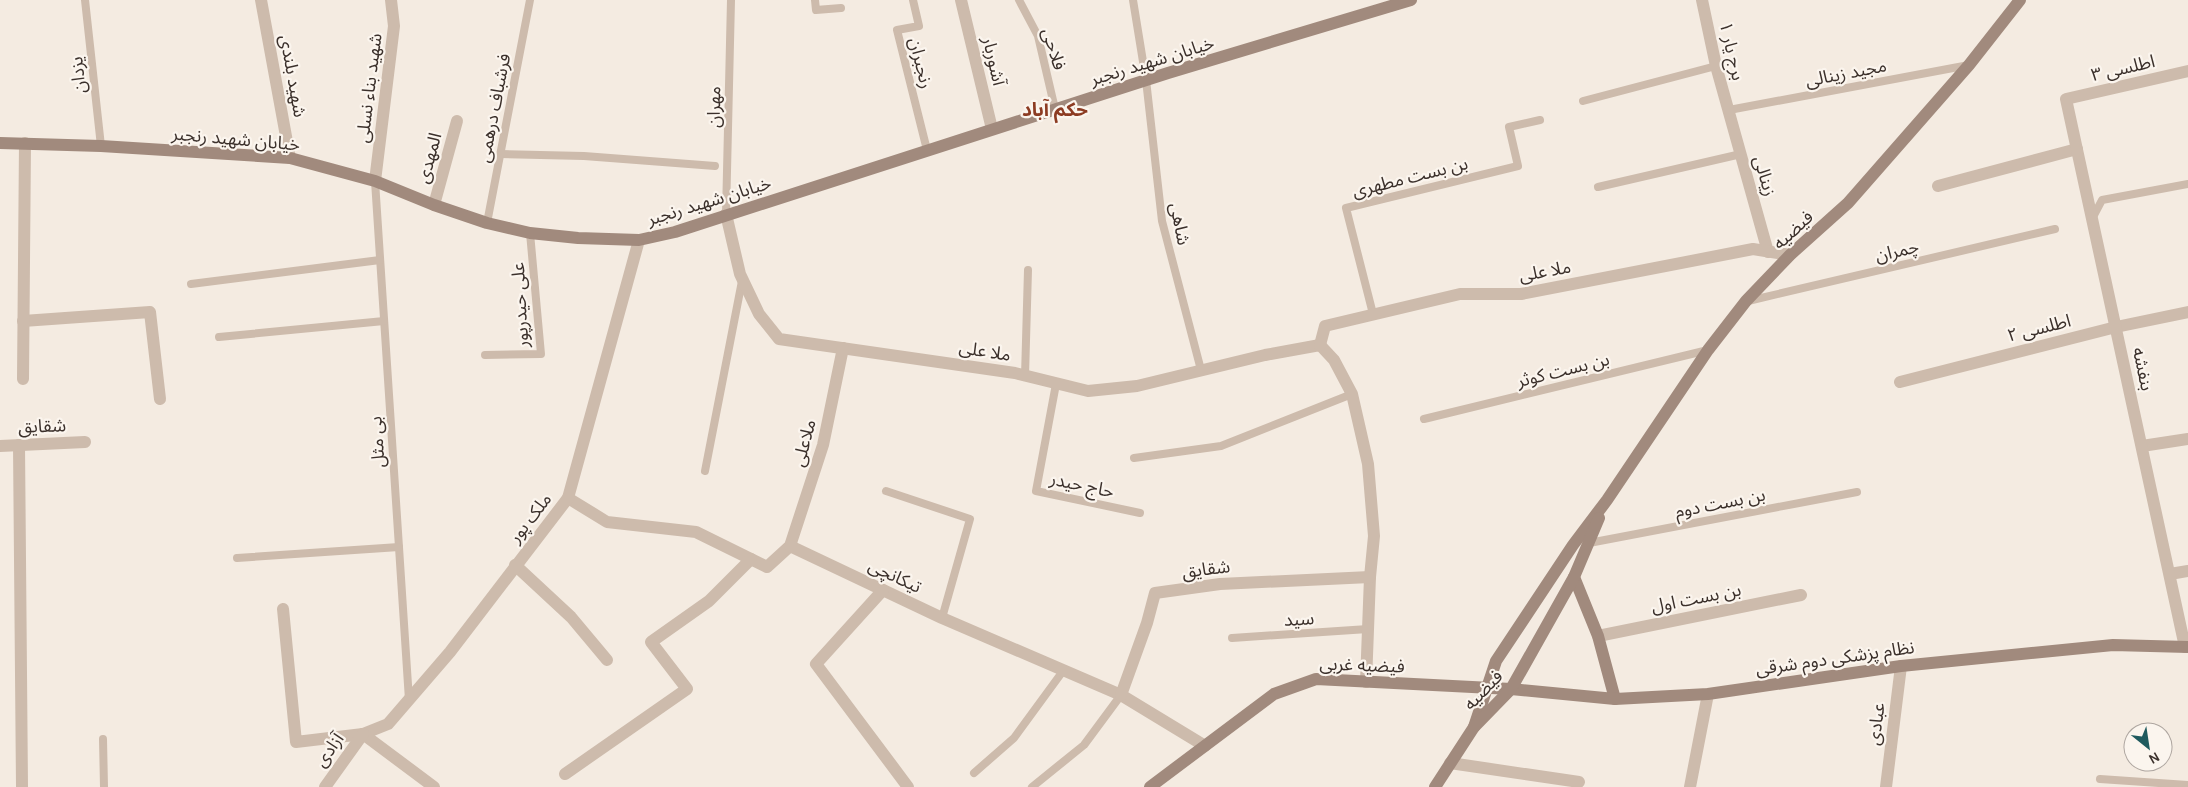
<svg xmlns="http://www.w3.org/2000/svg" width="2188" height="787" viewBox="0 0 2188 787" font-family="Karla,'Noto Sans Arabic',sans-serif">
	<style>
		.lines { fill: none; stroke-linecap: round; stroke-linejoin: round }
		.lane { stroke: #cdbbac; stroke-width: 8 }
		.street { stroke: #cdbbac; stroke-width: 12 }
		.secondary { stroke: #a18a7d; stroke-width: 12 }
		.labels { text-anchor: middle; stroke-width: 4.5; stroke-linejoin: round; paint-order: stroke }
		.street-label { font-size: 18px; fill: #3b302b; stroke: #fbf5ee }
		.neighbourhood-label { font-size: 19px; font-weight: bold; fill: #8c3b22; stroke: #fbf5ee }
	</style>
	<rect width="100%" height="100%" fill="#f4ebe1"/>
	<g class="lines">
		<g class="lane">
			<polyline points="85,0 101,146"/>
			<polyline points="815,0 816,10 841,8"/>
			<polyline points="913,0 919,26 897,30 927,150"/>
			<polyline points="1019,0 1038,36 1055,109"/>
			<polyline points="1133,0 1146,80 1162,221 1201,370"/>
			<polyline points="1583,101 1716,66"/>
			<polyline points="1729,110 1969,65"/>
			<polyline points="501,154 584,156 715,166"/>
			<polyline points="375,181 409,700"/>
			<polyline points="1598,187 1741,154"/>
			<polyline points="726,214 731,0"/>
			<polyline points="2092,219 2102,200 2188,184"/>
			<polyline points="487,223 530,0"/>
			<polyline points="191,284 380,260"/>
			<polyline points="1748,301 2055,229"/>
			<polyline points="1373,314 1346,208 1518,166 1509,127 1540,120"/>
			<polyline points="219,337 384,321"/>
			<polyline points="485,355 541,354 530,233"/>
			<polyline points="1025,376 1028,270"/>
			<polyline points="1056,384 1036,491 1140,513"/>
			<polyline points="1424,419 1708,350"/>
			<polyline points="1134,458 1221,446 1352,394"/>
			<polyline points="705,471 742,281"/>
			<polyline points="886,491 970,519 942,618"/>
			<polyline points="1589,543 1857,492"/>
			<polyline points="237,558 399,547"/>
			<polyline points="1232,638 1368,629"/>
			<polyline points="103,739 104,787"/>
			<polyline points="974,773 1014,738 1063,671"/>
			<polyline points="2100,779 2188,785"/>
			<polyline points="1032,787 1084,745 1121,695"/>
		</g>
		<g class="street">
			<polyline points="261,0 290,158"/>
			<polyline points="961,0 992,129"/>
			<polyline points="1702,0 1716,66 1768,252"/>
			<polyline points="375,181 394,26 391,0"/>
			<polyline points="1938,186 2077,149"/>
			<polyline points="434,205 457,121"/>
			<polyline points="726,214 740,274 759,314 779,339 1015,373 1088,391 1137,386 1265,355 1320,345 1334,360 1352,394 1368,464 1374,536 1370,577 1366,682"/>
			<polyline points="23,321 150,312 160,399"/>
			<polyline points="1320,345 1325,326 1460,294 1521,294 1753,249 1790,255"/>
			<polyline points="23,379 25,143"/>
			<polyline points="1900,382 2116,327 2188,312"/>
			<polyline points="19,445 22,787"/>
			<polyline points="0,446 85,442"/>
			<polyline points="2142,446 2188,439"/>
			<polyline points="568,498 607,522 696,532 767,567 790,546 823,445 843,348"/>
			<polyline points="790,546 942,618 1121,695 1205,746"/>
			<polyline points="515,565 571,617 607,660"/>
			<polyline points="2170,574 2188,571"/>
			<polyline points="883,590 816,664 908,787"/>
			<polyline points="283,609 296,742 363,734 388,724 450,652 568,498 639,240"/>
			<polyline points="1598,636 1801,595"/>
			<polyline points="2185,647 2066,99 2188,71"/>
			<polyline points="1121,695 1147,623 1155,593 1220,584 1370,577"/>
			<polyline points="363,734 434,787"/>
			<polyline points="1450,763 1579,782"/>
			<polyline points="565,774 687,689 651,642 709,601 751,559"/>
			<polyline points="325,787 363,734"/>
			<polyline points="1690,787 1708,694"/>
			<polyline points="1886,787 1901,666"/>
		</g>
		<g class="secondary">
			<polyline points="0,143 101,146 290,158 375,181 434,205 487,223 530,233 578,238 639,240 675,232 1168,73 1411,0"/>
			<polyline points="1574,577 1598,636 1615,699"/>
			<polyline points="1474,727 1496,661 1573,545 1607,500 1708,350 1746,301 1790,255 1848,203 1969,65 2020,0"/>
			<polyline points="1150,787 1274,694 1316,679 1511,689 1615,699 1708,694 1901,666 2113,645 2188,647"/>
			<polyline points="1435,787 1474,727 1511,689 1574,577 1599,518"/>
		</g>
	</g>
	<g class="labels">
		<g class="street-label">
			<text transform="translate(1054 49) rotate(73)" y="6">فلاحی</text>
			<text transform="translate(1732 51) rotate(77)" y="6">برج یار ۱</text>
			<text transform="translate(994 61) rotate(77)" y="6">آشوربار</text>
			<text transform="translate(1152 61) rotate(-17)" y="6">خیابان شهید رنجبر</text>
			<text transform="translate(921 63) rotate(76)" y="6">رنجبران</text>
			<text transform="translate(2123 68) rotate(-13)" y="6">اطلسی ۳</text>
			<text transform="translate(1846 73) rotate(-11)" y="6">مجید زینالی</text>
			<text transform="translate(78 75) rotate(-96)" y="6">یزدان</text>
			<text transform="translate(293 76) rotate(80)" y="6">شهید بلندی</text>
			<text transform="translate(369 88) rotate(-83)" y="6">شهید بناء نسلی</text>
			<text transform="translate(714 107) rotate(-89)" y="6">مهران</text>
			<text transform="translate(494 108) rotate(-79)" y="6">فرشباف درهمی</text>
			<text transform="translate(236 139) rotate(5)" y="6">خیابان شهید رنجبر</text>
			<text transform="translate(429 158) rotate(-75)" y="6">المهدی</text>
			<text transform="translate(1765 176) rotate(74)" y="6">زینالی</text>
			<text transform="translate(1410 177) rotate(-14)" y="6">بن بست مطهری</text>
			<text transform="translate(709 201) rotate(-17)" y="6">خیابان شهید رنجبر</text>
			<text transform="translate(1180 224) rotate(79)" y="6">شاهی</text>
			<text transform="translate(1793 230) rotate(-43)" y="6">فیضیه</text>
			<text transform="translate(1897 251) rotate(-13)" y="6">چمران</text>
			<text transform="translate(1545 271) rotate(-10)" y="6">ملا علی</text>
			<text transform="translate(520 305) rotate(-93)" y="6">علی‌ حیدرپور</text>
			<text transform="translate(2039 328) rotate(-14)" y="6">اطلسی ۲</text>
			<text transform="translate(985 351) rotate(9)" y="6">ملا علی</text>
			<text transform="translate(2143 369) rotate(78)" y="6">بنفشه</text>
			<text transform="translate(1563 370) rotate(-14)" y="6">بن بست کوثر</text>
			<text transform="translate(42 426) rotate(-2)" y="6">شقایق</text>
			<text transform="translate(377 442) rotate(-94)" y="6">بی مثل</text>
			<text transform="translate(804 443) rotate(-75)" y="6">ملاعلی</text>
			<text transform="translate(1082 485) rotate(12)" y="6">حاج حیدر</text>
			<text transform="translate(1720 503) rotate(-11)" y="6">بن بست دوم</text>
			<text transform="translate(530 518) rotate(-52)" y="6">ملک پور</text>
			<text transform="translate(1206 569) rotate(-7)" y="6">شقایق</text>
			<text transform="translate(895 576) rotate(25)" y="6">تیکانچی</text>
			<text transform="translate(1696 598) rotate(-11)" y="6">بن بست اول</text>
			<text transform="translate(1299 619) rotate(-4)" y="6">سید</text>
			<text transform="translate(1835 658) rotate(-8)" y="6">نظام پزشکی دوم شرقی</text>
			<text transform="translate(1362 665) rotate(2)" y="6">فیضیه غربی</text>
			<text transform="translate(1483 690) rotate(-46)" y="6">فیضیه</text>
			<text transform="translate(1876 724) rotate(-83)" y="6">عبادی</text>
			<text transform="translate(329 750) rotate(-55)" y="6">آزادی</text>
		</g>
		<g class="neighbourhood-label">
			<text x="1055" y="116">حکم آباد</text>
		</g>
	</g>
	<g transform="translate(2148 747) rotate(150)"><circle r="24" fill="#fbf5ee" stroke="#aea6a0"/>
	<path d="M0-4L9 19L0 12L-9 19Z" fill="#1f5a5e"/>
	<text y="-8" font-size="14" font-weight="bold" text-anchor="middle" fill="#3b302b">N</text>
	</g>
</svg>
